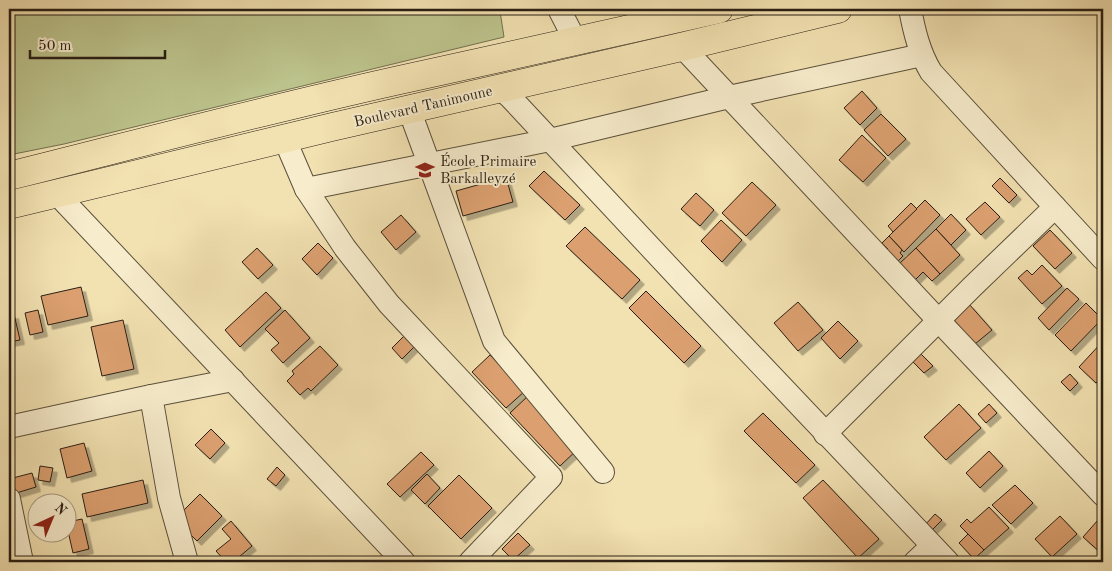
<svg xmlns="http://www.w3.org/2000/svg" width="1112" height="571" viewBox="0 0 1112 571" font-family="'Old Standard TT',serif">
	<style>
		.green { fill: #bcc28b; stroke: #727050 }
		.building { fill: #dca070; stroke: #291f14; filter: url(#shadow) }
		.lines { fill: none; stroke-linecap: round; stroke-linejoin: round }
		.minor-casing { stroke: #5b503b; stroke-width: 24 }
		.major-casing { stroke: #291f14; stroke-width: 29 }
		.minor { stroke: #f7eccc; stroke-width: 22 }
		.major { stroke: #f2e1b1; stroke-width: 28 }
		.labels { text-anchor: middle; stroke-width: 4; stroke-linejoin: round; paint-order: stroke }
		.street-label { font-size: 15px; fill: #291f14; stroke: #f7eccc }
		.poi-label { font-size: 15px; fill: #291f14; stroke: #f7eccc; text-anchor: start }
	</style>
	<defs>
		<filter id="shadow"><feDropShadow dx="4.5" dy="4.5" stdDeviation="0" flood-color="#0004"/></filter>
	</defs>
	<rect width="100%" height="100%" fill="#f2e1b1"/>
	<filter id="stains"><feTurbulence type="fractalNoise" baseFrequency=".004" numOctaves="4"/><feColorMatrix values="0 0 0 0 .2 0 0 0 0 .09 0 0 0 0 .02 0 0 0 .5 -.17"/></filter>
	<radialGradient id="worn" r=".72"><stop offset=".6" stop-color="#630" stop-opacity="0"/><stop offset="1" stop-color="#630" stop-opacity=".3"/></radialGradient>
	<polygon class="green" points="9,9 496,9 500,11 504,37 64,144 9,155"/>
	<g class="building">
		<polygon points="862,91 877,108 860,125 844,108"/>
		<polygon points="881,114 906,139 888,156 864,130"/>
		<polygon points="862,135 886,158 863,182 839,160"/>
		<polygon points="544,171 580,205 565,220 529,186"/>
		<polygon points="506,177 513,202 463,216 456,191"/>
		<polygon points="1000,178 1017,195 1009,203 992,186"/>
		<polygon points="752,182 776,205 746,236 722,213"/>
		<polygon points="696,193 714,210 700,226 681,209"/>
		<polygon points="925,200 940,215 904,252 889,236"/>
		<polygon points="985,202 1000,217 981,235 966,219"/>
		<polygon points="911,203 917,209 893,232 888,226"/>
		<polygon points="951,214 966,230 951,245 936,229"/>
		<polygon points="401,215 416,232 396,250 381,232"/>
		<polygon points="721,220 742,240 722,262 701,241"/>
		<polygon points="585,227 640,280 622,299 566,246"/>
		<polygon points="936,229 960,255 940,274 916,248"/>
		<polygon points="1050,230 1072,253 1055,269 1033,246"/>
		<polygon points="889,236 902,250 900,253 903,256 895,264 883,253 888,249 882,243"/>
		<polygon points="318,243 333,258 317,275 302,259"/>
		<polygon points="257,248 273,265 258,279 242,262"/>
		<polygon points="916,248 940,274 932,281 923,272 914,281 899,264"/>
		<polygon points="1042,265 1062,286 1042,304 1018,278 1027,270 1032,275"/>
		<polygon points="81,287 88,316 48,325 41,296"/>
		<polygon points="1067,288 1079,299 1049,330 1038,318"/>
		<polygon points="646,291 701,346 684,363 629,308"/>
		<polygon points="266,292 281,308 240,347 225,330"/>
		<polygon points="798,302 823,330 798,351 774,323"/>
		<polygon points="1086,303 1102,319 1071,351 1055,335"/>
		<polygon points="969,304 992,330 975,344 952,318"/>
		<polygon points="38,310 43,332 30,335 25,313"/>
		<polygon points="285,310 310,338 283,363 271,350 279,343 265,329"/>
		<polygon points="14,314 20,340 9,342 9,315"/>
		<polygon points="123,320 134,369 102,376 91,327"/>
		<polygon points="838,321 858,341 840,359 821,338"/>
		<polygon points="405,335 415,346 402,359 392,348"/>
		<polygon points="1103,341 1103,376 1096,383 1079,367"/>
		<polygon points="320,346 338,365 311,391 308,388 300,395 287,381 294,374 292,371"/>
		<polygon points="921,354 933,366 924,373 913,362"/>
		<polygon points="490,355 525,391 506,408 472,372"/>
		<polygon points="1070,374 1078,383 1070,391 1061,382"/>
		<polygon points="529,395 579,448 560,466 510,413"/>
		<polygon points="959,404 981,428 946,460 924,437"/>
		<polygon points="989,404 997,413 986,423 978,414"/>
		<polygon points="763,413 815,465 796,483 744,431"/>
		<polygon points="211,429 225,443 210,459 195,445"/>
		<polygon points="84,443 92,471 67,478 60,449"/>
		<polygon points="989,451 1003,466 980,488 966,473"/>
		<polygon points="421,452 434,465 400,497 387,484"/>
		<polygon points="40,466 53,468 50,482 38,480"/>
		<polygon points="277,467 285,475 276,486 267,479"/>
		<polygon points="32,473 36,487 13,494 9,479"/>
		<polygon points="427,474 440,488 425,504 411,490"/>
		<polygon points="459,475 492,508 461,539 428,506"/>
		<polygon points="143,480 148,503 87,517 82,494"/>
		<polygon points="823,480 879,539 858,558 803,498"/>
		<polygon points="1015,485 1033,503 1011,524 992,505"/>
		<polygon points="200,494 222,516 197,541 175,519"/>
		<polygon points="989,507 1009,528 984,550 960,526 967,519 971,523"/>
		<polygon points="935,514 942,520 931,531 925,525"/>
		<polygon points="1060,516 1077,534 1052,557 1035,539"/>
		<polygon points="82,519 89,549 73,553 68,531 68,522"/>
		<polygon points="1098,520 1103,524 1102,554 1083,537"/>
		<polygon points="231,521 252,546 233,562 226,562 216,551 231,539 222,529"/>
		<polygon points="518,533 530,545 513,560 502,549"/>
		<polygon points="968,534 984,550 974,559 959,543"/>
	</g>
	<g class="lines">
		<g class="minor-casing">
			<g id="minor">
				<polyline points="559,9 576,42"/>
				<path d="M 910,9 C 914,30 919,52 931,72 L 1103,259"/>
				<polyline points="681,47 689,54 939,321 1103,495"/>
				<polyline points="501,89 510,97 693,293 948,562"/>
				<polyline points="409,109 494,341 603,472"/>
				<polyline points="286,138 288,147 306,189 345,248 389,304 551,477 470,562"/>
				<polyline points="306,189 550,140 729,97 922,55"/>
				<polyline points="57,194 404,562"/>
				<polyline points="151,396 169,498 187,562"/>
				<polyline points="9,427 151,396 233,380"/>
				<polyline points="825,434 972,287 1055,207"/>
				<polyline points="9,499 22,562"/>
				<polyline points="915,562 932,546"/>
			</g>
		</g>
		<g class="major-casing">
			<g id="major">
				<path d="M 9,176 C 137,144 265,110 395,81 C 503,57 611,34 719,9"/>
				<polyline points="9,205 332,127 681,47 838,9"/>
			</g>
		</g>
		<use href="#minor" class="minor"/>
		<use href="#major" class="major"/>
	</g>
	<defs>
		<g id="school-bare" transform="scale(1.5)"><path d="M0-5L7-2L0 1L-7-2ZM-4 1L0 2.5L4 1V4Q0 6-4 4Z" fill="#8f2418" stroke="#f7eccc" stroke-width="2.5" paint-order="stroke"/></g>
	</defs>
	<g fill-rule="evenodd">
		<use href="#school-bare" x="425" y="170"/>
	</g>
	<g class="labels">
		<g class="street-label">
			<text transform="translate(423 106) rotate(-13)" y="5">Boulevard Tanimoune</text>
		</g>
		<g class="poi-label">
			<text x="440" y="166">École Primaire<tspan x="440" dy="17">Barkalleyzé</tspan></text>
		</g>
	</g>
	<rect width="1112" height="571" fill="none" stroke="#f2e1b1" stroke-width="30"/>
	<rect x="10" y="10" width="1092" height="551" fill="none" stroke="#291f14" stroke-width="2.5"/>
	<rect x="15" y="15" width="1082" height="541" fill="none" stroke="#291f14"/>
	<g transform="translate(52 518) rotate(44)"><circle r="24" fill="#f7eccc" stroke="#a59a82"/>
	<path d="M0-4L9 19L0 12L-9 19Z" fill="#8f2418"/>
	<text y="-8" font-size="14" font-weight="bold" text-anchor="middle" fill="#291f14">N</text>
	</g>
	<path d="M30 50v8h135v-8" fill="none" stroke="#291f14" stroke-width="2.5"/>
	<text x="38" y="50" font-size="15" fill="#291f14" stroke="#f7eccc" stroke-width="4" paint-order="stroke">50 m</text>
	<rect width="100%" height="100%" filter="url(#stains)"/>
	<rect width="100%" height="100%" fill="url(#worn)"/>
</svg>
